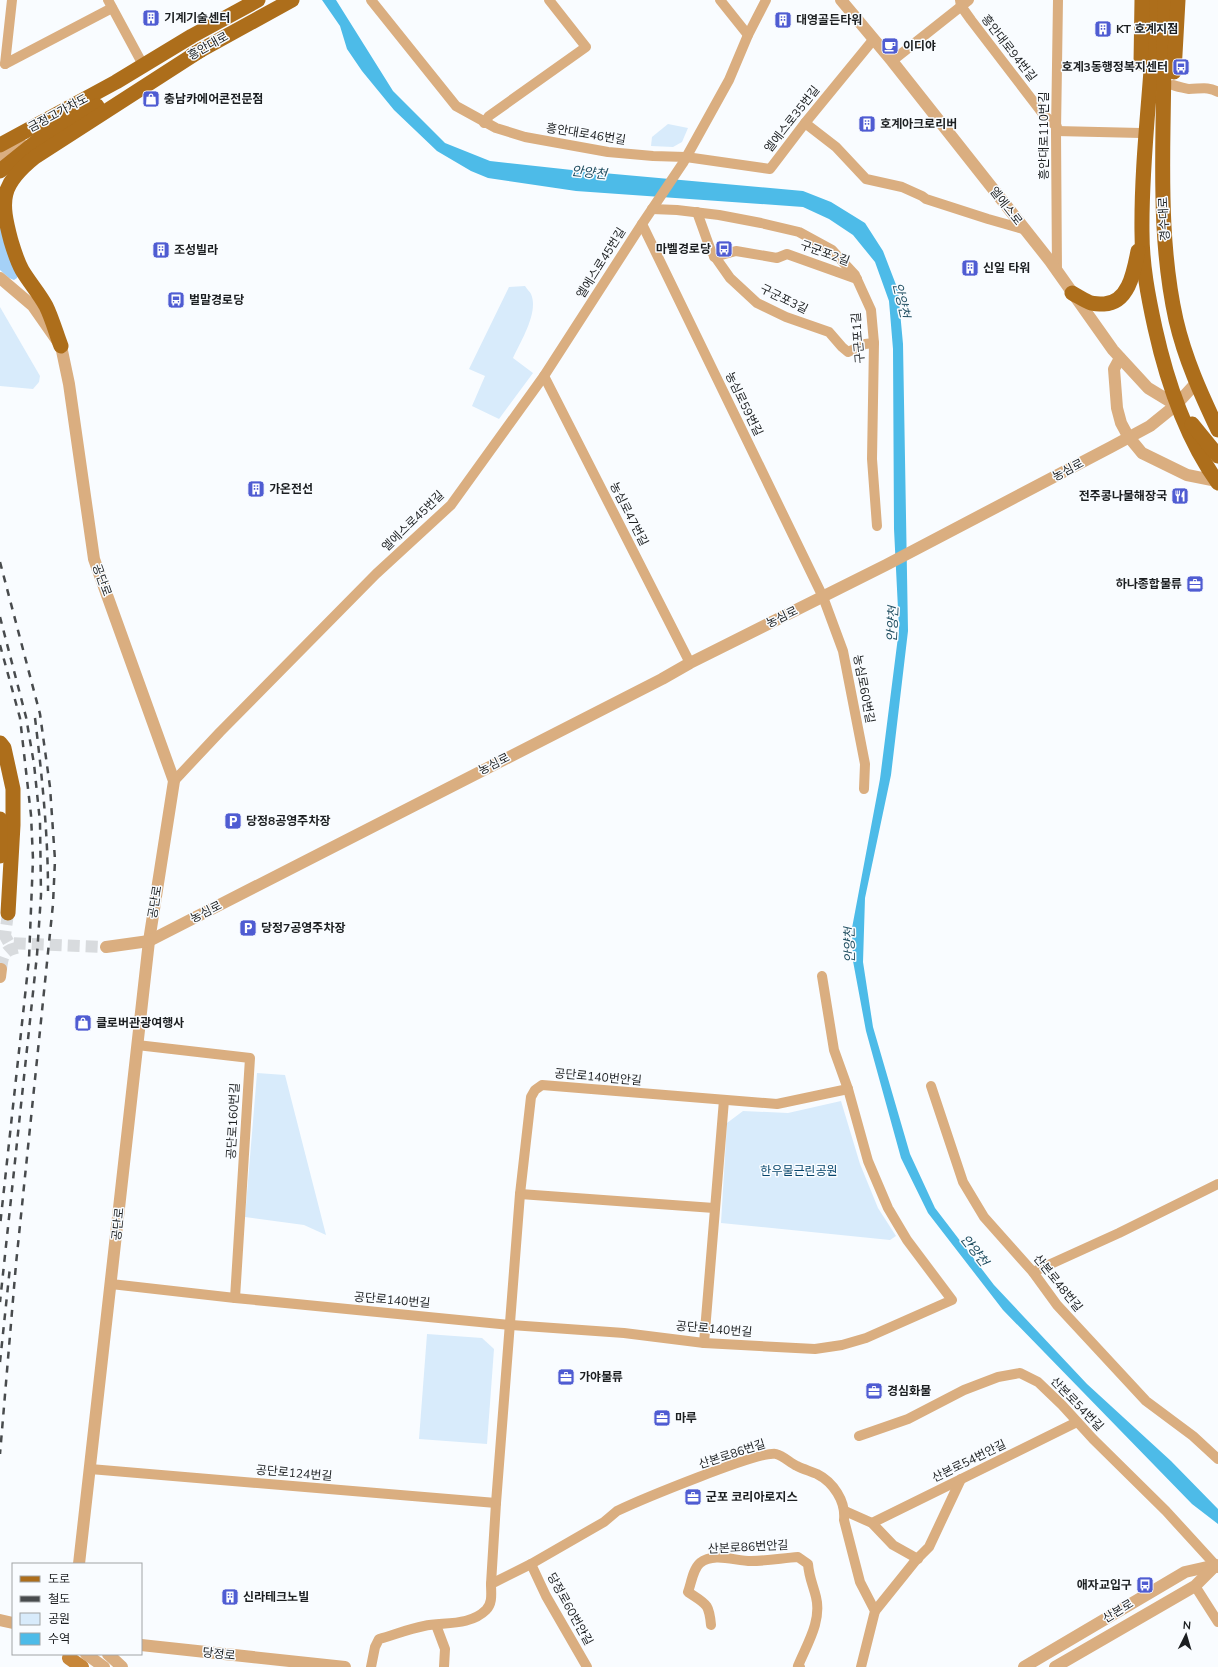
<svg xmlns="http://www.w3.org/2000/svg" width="1218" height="1667" viewBox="0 0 1218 1667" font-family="'Nunito Sans','Noto Sans KR',sans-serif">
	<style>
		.green { fill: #d8ebfb }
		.forest { fill: #a5d1f7 }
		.water { fill: #4dbbe8 }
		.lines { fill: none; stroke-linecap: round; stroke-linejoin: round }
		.tertiary-tunnel { stroke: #d8dbde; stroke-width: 12; stroke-dasharray: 12 6; stroke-linecap: butt }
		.minor { stroke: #daae80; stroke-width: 10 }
		.tertiary { stroke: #daae80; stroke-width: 12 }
		.secondary { stroke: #c78639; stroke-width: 14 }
		.primary { stroke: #ad6e1b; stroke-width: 15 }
		.rail { stroke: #484b4d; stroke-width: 2.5; stroke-dasharray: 7 7; stroke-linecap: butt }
		.labels { text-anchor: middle; stroke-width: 3; stroke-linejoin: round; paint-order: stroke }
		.poi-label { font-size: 12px; font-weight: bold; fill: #1c1f21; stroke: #f9fcff; text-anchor: start }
		.street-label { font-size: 12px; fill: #1c1f21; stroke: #f9fcff }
		.park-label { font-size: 12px; fill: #05446b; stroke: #f9fcff }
		.water-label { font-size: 13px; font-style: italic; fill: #214f62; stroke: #f9fcff }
	</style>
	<rect width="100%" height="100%" fill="#f9fcff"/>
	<g class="green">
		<polygon points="668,124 688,128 682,142 673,147 651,146 652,137"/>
		<path d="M 525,286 C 527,289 530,292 531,294 C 539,312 521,341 513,358 L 533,373 L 499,419 L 472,406 L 485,376 L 469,369 L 509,287 Z"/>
		<polygon points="0,307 40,376 39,382 33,389 0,386"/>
		<polygon points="257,1073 285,1075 326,1235 304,1225 245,1217"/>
		<polygon points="841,1101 860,1164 878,1208 896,1236 890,1240 721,1223 727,1123 743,1111 788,1113"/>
		<polygon points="427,1334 482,1338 494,1349 487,1444 419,1439"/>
	</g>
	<polygon class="forest" points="0,219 18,273 17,278 14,280 9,278 0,270"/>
	<polygon class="water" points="322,0 336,0 393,91 445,143 490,161 581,171 803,191 831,202 865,223 883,251 898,290 903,344 908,631 891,775 865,898 863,962 873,1027 910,1154 935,1208 994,1285 1087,1384 1171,1461 1218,1509 1218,1524 1192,1504 1003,1310 928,1213 901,1158 866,1031 853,961 852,928 880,779 899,629 894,529 893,349 889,301 875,262 853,235 829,219 803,207 576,191 488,178 471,171 437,151 394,110 362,71 347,49 340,26"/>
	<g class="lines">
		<g class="tertiary-tunnel">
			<polyline points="8,913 5,936 9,943 106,947"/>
			<path d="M 1,969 C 3,953 5,950 21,947"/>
		</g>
		<g class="minor">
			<polyline points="108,0 142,63"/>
			<polyline points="371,0 456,106 496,128 525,137 608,152 653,156 686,157 770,169 805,123 873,40"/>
			<polyline points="720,0 748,35"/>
			<polyline points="960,0 961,6 971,20 1043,114 1057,127"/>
			<polyline points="892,61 969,0"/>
			<polyline points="5,64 112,8"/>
			<polyline points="5,64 12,0"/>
			<path d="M 1173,85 C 1178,87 1184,88 1189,89 C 1200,89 1208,86 1218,92"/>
			<polyline points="484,123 489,116 586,47 549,0"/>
			<polyline points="805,123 836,147 866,179 902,187 922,196 926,199 988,219 1023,229"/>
			<polyline points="1056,131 1141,133"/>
			<polyline points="652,209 677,210 719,215 761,223 799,232 832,250 855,275 871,310 874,343 872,459 877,526"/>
			<polyline points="697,212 711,251 730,278 757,303 786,317 829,332 842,347 848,352 865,344 874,343"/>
			<polyline points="642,224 823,597 843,651 865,764 864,789"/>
			<polyline points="714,257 736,251 777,258 787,254 857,279"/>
			<polyline points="1057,272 1056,131 1058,0"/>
			<polyline points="544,376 690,663"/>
			<polyline points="174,781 220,732 376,574 451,505 544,376 642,224 683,163 729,80 748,35 766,0"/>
			<polyline points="137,1045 250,1058 235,1298"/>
			<polyline points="931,1086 963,1182 984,1217 1033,1272 1057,1305 1146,1401 1193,1436 1218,1459"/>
			<polyline points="520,1194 714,1208"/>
			<polyline points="1033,1272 1119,1233 1218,1184"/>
			<polyline points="111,1284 235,1298 511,1325 624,1333 704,1343 815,1349 842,1345 866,1338 952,1300 907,1240 888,1208 868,1161 848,1089 834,1050 822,976"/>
			<polyline points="704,1343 724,1100"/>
			<polyline points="859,1436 908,1419 964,1390 998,1377 1020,1373 1038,1382 1062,1405 1093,1439 1166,1511 1218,1568"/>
			<polyline points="90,1469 496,1503"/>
			<polyline points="845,1511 872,1523 893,1545 918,1559"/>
			<polyline points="872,1523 1077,1422"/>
			<polyline points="531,1564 546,1596 587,1667"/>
			<polyline points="491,1584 496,1503 520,1194 531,1097 535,1090 542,1085 777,1104 848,1089"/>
			<polyline points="1195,1586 1218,1622"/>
			<polyline points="875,1611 916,1560 929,1547 961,1479"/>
			<polyline points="436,1625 445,1649 444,1667"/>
			<path d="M 711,1625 C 709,1603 706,1604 688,1592 C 691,1584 693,1569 700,1563 C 714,1552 735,1561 751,1561 C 767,1561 783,1558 798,1557 L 808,1564 C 809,1577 813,1585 816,1597 C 822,1621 807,1644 798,1666 L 800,1667"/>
			<path d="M 371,1667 L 375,1647 L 379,1639 C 394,1635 408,1629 424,1626 C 444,1622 470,1626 486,1610 C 493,1603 491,1593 491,1584 L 531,1564 L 604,1522 L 617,1511 C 638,1501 760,1450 776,1454 C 784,1456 790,1463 797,1466 C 803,1469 810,1471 817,1474 C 833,1482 846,1501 844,1520 L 860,1582 L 875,1611 L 861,1667"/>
		</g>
		<g class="tertiary">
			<polyline points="841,0 892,61 1050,261 1113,350 1148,388 1176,405"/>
			<polyline points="0,159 24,146"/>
			<polyline points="0,278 33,306 61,346 69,384 94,559 174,781 149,941 79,1564"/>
			<polyline points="1120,358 1114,369 1117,408 1121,423 1128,436 1142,453 1187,475 1217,481"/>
			<polyline points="106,947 149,941 662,679 690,663 886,565 1111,447 1150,426 1176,405 1196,383"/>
			<polyline points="0,977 1,969"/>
			<polyline points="0,1620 13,1623"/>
			<polyline points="141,1645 345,1667"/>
			<polyline points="86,1654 104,1667"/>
			<polyline points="108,1654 122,1667"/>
			<polyline points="1024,1667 1185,1572 1216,1565"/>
			<polyline points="1055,1667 1195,1586 1215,1566"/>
		</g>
		<polyline class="secondary" points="69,1658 82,1667"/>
		<g class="primary">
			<path d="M 1155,0 C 1153,77 1141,155 1142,232 C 1142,265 1148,296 1155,328 C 1167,382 1185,437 1218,483"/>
			<path d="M 1165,0 C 1164,42 1164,85 1163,127 C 1162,192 1162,257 1176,320 C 1185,359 1201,394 1218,430"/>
			<polyline points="192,55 292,0"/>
			<polyline points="1141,63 1142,0"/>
			<polyline points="1174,72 1178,0"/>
			<polyline points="0,145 116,82 192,36 258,0"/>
			<polyline points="0,171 47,133 97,106"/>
			<path d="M 1072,293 C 1078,296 1085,301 1091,303 C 1095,304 1100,304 1104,304 C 1129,303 1134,271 1138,251"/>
			<path d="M 61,346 C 56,333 52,318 46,306 C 39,293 29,282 22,270 C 17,261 14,251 11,241 C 0,200 0,185 35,157 L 201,50"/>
			<polyline points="1192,424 1218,456"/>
			<polyline points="0,743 4,748 13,789 13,825 8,913"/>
			<polyline points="0,819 0,856"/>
		</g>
		<g class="rail">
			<polyline points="0,562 40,714 50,787 55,860 53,904 16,1264 0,1454"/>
			<polyline points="0,617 26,717 34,764 40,822 41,895 37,955 0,1302"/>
			<polyline points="0,645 20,718 31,815 33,859 29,959 0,1226"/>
			<path d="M 35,718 C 42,776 48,833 48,891"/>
			<polyline points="0,1362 10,1267"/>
		</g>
	</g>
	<defs>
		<g id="building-square" transform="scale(0.9)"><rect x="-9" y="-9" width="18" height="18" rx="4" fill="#4f5cd2" stroke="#f9fcff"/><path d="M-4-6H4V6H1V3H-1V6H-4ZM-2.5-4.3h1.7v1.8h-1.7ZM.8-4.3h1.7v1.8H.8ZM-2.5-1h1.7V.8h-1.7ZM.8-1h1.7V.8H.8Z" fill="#fff"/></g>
		<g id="cafe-square" transform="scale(0.9)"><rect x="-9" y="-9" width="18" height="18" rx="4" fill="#4f5cd2" stroke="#f9fcff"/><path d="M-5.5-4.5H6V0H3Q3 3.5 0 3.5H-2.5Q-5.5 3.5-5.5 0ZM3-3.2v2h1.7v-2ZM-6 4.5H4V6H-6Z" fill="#fff"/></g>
		<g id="bus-square" transform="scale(0.9)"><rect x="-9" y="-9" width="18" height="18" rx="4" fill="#4f5cd2" stroke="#f9fcff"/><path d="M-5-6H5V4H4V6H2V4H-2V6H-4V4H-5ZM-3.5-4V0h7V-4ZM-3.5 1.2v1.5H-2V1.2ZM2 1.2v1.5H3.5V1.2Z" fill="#fff"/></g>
		<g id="shop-square" transform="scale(0.9)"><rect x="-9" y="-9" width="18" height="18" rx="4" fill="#4f5cd2" stroke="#f9fcff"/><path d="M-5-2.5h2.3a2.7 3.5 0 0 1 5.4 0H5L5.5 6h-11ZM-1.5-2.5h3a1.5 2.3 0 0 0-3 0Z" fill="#fff"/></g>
		<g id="restaurant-square" transform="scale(0.9)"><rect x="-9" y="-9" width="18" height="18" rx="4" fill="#4f5cd2" stroke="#f9fcff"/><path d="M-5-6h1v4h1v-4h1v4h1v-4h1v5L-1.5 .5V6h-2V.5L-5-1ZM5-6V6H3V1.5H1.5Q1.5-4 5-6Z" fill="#fff"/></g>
		<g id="office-square" transform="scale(0.9)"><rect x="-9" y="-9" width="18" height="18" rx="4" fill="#4f5cd2" stroke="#f9fcff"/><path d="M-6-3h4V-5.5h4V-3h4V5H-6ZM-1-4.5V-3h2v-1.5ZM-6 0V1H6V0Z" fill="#fff"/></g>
		<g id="parking-square" transform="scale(0.9)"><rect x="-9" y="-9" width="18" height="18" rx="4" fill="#4f5cd2" stroke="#f9fcff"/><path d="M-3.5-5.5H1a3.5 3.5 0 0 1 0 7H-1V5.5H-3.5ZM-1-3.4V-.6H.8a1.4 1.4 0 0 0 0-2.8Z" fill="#fff"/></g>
	</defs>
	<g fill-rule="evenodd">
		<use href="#building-square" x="151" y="18"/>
		<use href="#building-square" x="783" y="20"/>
		<use href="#building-square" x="1103" y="29"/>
		<use href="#cafe-square" x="890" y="46"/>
		<use href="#bus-square" x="1181" y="67"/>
		<use href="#shop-square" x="151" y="99"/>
		<use href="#building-square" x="867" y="124"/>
		<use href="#bus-square" x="724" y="249"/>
		<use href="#building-square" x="161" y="250"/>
		<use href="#building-square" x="970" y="268"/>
		<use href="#bus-square" x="176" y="300"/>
		<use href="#building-square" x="256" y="489"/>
		<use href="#restaurant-square" x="1180" y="496"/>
		<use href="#office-square" x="1195" y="584"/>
		<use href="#parking-square" x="233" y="821"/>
		<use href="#parking-square" x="248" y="928"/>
		<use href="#shop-square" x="83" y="1023"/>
		<use href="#office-square" x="566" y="1377"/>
		<use href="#office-square" x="874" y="1391"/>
		<use href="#office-square" x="662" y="1418"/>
		<use href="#office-square" x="693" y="1497"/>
		<use href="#bus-square" x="1145" y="1585"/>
		<use href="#building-square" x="230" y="1597"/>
	</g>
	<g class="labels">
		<g class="poi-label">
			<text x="164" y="22">기계기술센터</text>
			<text x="796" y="24">대영골든타워</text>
			<text x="1116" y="33">KT 호계지점</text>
			<text x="903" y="50">이디야</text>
			<text x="1168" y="71" text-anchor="end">호계3동행정복지센터</text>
			<text x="164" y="103">충남카에어콘전문점</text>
			<text x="880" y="128">호계아크로리버</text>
			<text x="711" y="253" text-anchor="end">마벨경로당</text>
			<text x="174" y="254">조성빌라</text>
			<text x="983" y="272">신일 타워</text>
			<text x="189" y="304">벌말경로당</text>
			<text x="269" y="493">가온전선</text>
			<text x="1167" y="500" text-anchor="end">전주콩나물해장국</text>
			<text x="1182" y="588" text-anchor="end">하나종합물류</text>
			<text x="246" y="825">당정8공영주차장</text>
			<text x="261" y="932">당정7공영주차장</text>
			<text x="96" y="1027">클로버관광여행사</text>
			<text x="579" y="1381">가야물류</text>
			<text x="887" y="1395">경심화물</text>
			<text x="675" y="1422">마루</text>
			<text x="706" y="1501">군포 코리아로지스</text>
			<text x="1132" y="1589" text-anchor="end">애자교입구</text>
			<text x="243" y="1601">신라테크노빌</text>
		</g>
		<g class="street-label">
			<text transform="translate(208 46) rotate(-29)" y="4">흥안대로</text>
			<text transform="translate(1009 48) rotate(52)" y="4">흥안대로94번길</text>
			<text transform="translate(58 113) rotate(-28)" y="4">금정고가차도</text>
			<text transform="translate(792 119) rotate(-52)" y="4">엘에스로35번길</text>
			<text transform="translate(586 134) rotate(9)" y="4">흥안대로46번길</text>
			<text transform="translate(1044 136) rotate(-90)" y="4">흥안대로110번길</text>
			<text transform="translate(1006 206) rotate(52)" y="4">엘에스로</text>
			<text transform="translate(1164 219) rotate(-93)" y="4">경수대로</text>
			<text transform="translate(825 253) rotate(20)" y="4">구군포2길</text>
			<text transform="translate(601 263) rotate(-58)" y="4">엘에스로45번길</text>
			<text transform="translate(784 299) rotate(26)" y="4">구군포3길</text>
			<text transform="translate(858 338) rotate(-95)" y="4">구군포1길</text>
			<text transform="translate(744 404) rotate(64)" y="4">농심로59번길</text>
			<text transform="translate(1068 470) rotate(-28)" y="4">농심로</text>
			<text transform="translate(629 514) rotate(63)" y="4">농심로47번길</text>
			<text transform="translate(413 521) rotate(-44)" y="4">엘에스로45번길</text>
			<text transform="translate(102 580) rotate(70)" y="4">공단로</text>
			<text transform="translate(782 617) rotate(-26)" y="4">농심로</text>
			<text transform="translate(864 689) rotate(79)" y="4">농심로60번길</text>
			<text transform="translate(494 764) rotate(-27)" y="4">농심로</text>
			<text transform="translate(155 902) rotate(-81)" y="4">공단로</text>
			<text transform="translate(206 912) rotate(-27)" y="4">농심로</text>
			<text transform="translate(598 1077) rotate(5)" y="4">공단로140번안길</text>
			<text transform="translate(233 1121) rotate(-87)" y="4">공단로160번길</text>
			<text transform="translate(118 1224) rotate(-84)" y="4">공단로</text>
			<text transform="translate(1058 1283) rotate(51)" y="4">산본로48번길</text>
			<text transform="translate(392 1300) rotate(5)" y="4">공단로140번길</text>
			<text transform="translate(714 1329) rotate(5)" y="4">공단로140번길</text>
			<text transform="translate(1077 1404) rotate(46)" y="4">산본로54번길</text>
			<text transform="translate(732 1454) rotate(-18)" y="4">산본로86번길</text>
			<text transform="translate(969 1461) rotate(-26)" y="4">산본로54번안길</text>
			<text transform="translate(294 1473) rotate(5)" y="4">공단로124번길</text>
			<text transform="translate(748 1547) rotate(-3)" y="4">산본로86번안길</text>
			<text transform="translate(570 1609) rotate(61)" y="4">당정로60번안길</text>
			<text transform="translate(1118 1611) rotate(-31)" y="4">산본로</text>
			<text transform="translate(219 1654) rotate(6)" y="4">당정로</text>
		</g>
		<g class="park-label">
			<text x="799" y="1175">한우물근린공원</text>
		</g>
		<g class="water-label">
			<text transform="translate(589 172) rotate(6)" y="5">안양천</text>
			<text transform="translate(902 300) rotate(77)" y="5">안양천</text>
			<text transform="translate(892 624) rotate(-87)" y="5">안양천</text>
			<text transform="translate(849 945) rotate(-91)" y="5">안양천</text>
			<text transform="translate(975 1250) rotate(52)" y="5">안양천</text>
		</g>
	</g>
	<rect x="12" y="1563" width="130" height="92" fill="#f9fcff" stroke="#a1a4a6"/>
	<rect x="20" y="1576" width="20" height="6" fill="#ad6e1b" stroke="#a1a4a6"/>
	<text x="48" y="1583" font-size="12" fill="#1c1f21">도로</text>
	<rect x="20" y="1596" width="20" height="6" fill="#484b4d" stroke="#a1a4a6"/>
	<text x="48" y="1603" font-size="12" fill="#1c1f21">철도</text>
	<rect x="20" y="1613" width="20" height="12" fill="#d8ebfb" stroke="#a1a4a6"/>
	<text x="48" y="1623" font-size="12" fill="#1c1f21">공원</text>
	<rect x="20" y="1633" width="20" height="12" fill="#4dbbe8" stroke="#a1a4a6"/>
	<text x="48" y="1643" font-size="12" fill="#1c1f21">수역</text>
	<g transform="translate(1186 1635) rotate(5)" stroke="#f9fcff" stroke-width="3" paint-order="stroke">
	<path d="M0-3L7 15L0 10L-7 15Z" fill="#1c1f21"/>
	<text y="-6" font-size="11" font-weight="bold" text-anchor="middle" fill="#1c1f21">N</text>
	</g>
</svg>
